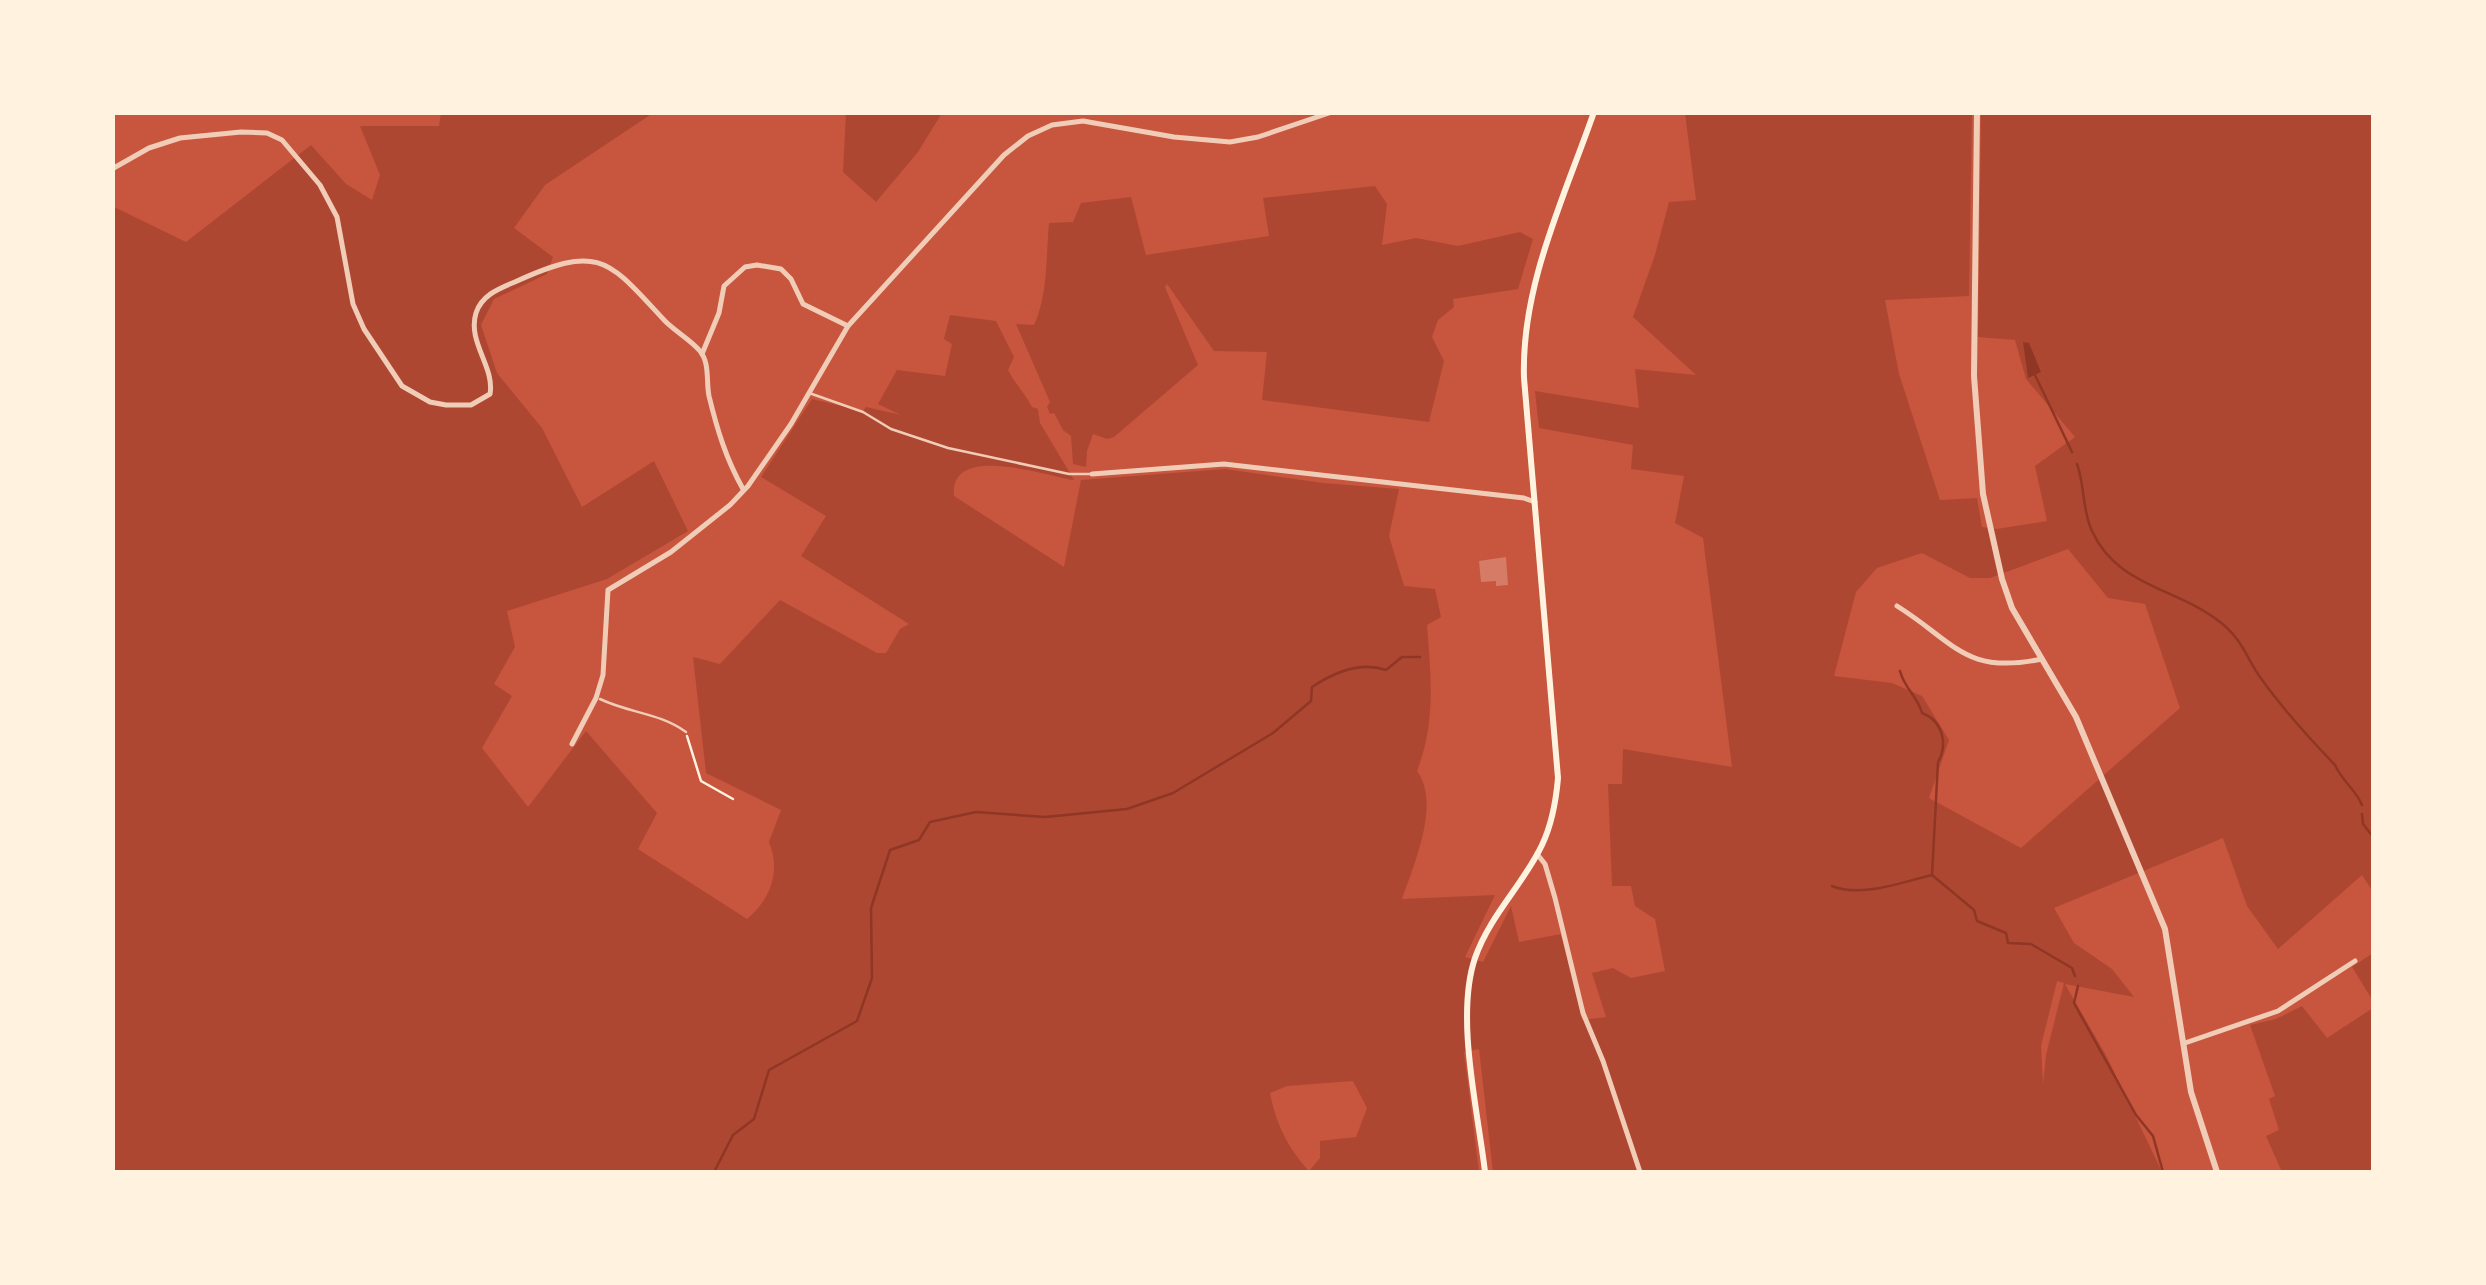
<svg xmlns="http://www.w3.org/2000/svg" width="2486" height="1285" viewBox="0 0 2486 1285" font-family="'Source Sans 3',sans-serif">
	<style>
		.green { fill: #ae4732; fill-rule: evenodd }
		.water { fill: #8f3625 }
		.lines { fill: none; stroke-linecap: round; stroke-linejoin: round }
		.stream { stroke: #8f3625; stroke-width: 2.5 }
		.building { fill: #d67c66 }
		.path { stroke: #fff3e0; stroke-width: 2.5 }
		.service { stroke: #f1ccb7; stroke-width: 2.5 }
		.minor { stroke: #f1ccb7; stroke-width: 5 }
		.tertiary { stroke: #f1ccb7; stroke-width: 6 }
		.secondary { stroke: #fff3e0; stroke-width: 6 }
	</style>
	<rect width="100%" height="100%" fill="#c8553d"/>
	<g class="green">
		<path d="M 441,112 L 653,113 L 545,185 L 514,228 L 553,257 L 547,274 L 494,299 L 481,325 L 497,373 L 542,428 L 582,507 L 654,461 L 688,531 L 607,579 L 507,611 L 515,647 L 494,684 L 512,696 L 482,748 L 528,807 L 586,731 L 657,813 L 638,849 L 747,919 C 771,899 781,871 769,842 L 781,810 L 706,773 L 693,657 L 720,664 L 780,600 L 877,653 L 886,653 L 900,629 L 909,624 L 801,556 L 826,516 L 761,477 L 812,399 L 863,411 L 866,407 L 901,415 L 878,404 L 897,370 L 945,376 L 952,344 L 944,339 L 950,315 L 996,321 L 1014,357 L 1008,370 C 1015,384 1025,393 1032,407 L 1038,409 L 1040,423 L 1074,480 C 1046,476 949,442 954,496 L 1064,567 L 1081,480 L 1225,469 L 1323,483 L 1399,489 L 1389,536 L 1404,586 L 1435,589 L 1441,617 L 1427,625 C 1431,675 1436,723 1417,771 C 1441,803 1414,864 1402,899 L 1495,895 L 1465,957 L 1483,962 L 1511,906 L 1519,942 L 1561,934 L 1582,1020 L 1606,1017 L 1592,973 L 1613,968 L 1631,978 L 1665,971 L 1655,919 L 1635,906 L 1631,886 L 1612,886 L 1608,784 L 1622,784 L 1623,749 L 1732,767 L 1703,538 L 1675,523 L 1684,476 L 1631,469 L 1633,445 L 1539,428 L 1535,391 L 1639,408 L 1635,369 L 1696,375 L 1633,317 L 1655,255 L 1669,202 L 1696,200 L 1685,113 L 1972,113 L 1969,296 L 1885,300 L 1899,374 L 1940,500 L 1977,498 L 1982,527 L 1997,529 L 2047,521 L 2035,466 L 2075,437 L 2026,379 L 2015,340 L 1978,337 L 1981,113 L 2373,113 L 2373,892 L 2362,875 L 2278,949 L 2247,906 L 2223,838 L 2054,908 L 2074,943 L 2112,969 L 2134,997 L 2065,984 L 2107,1057 L 2162,1172 L 1493,1172 L 1479,1049 L 1464,1052 L 1479,1172 L 113,1172 L 112,206 L 186,242 L 311,145 L 346,184 L 372,200 L 380,175 L 360,126 L 439,126 ZM 2068,549 L 2108,598 L 2145,604 L 2180,708 L 2021,848 L 1929,798 L 1949,740 L 1922,696 L 1892,683 L 1834,676 L 1856,592 L 1877,568 L 1922,553 L 1970,578 L 1990,578 ZM 2057,981 L 2064,983 L 2046,1055 L 2043,1085 L 2041,1046 ZM 1353,1081 L 1367,1108 L 1356,1137 L 1320,1141 L 1320,1158 L 1309,1171 C 1288,1148 1276,1124 1270,1093 L 1287,1086 Z"/>
		<polygon points="846,113 846,112 942,113 918,152 876,202 843,172"/>
		<path d="M 1375,186 L 1387,204 L 1382,245 L 1416,238 L 1458,246 L 1520,232 L 1533,239 L 1518,289 L 1453,299 L 1454,307 L 1438,320 L 1432,337 L 1444,361 L 1429,422 L 1262,400 L 1267,352 L 1214,351 L 1167,284 L 1165,287 L 1198,365 L 1114,437 L 1107,439 L 1093,434 L 1087,451 L 1086,467 L 1073,464 L 1071,436 L 1063,430 L 1054,413 L 1050,414 L 1047,407 L 1050,402 L 1016,324 L 1034,325 C 1048,295 1046,256 1049,223 L 1073,222 L 1081,203 L 1131,197 L 1146,255 L 1269,236 L 1263,198 Z"/>
		<polygon points="2373,953 2373,1001 2352,967"/>
		<polygon points="2302,1006 2327,1038 2373,1008 2373,1172 2282,1172 2266,1136 2279,1130 2269,1099 2275,1096 2250,1025 2276,1019"/>
	</g>
	<polygon class="water" points="2023,342 2029,343 2041,372 2028,378"/>
	<g class="lines">
		<g class="stream">
			<polyline points="2035,375 2072,452"/>
			<path d="M 2077,464 C 2085,486 2082,510 2092,531 C 2118,589 2183,588 2226,627 C 2242,641 2248,660 2260,677 C 2282,708 2309,738 2335,765 C 2342,781 2356,790 2362,805"/>
			<path d="M 1900,671 C 1904,688 1918,697 1922,713 C 1943,721 1948,744 1938,762 L 1932,875 L 1974,910 L 1977,921 L 2006,933 L 2008,943 L 2031,944 L 2072,968 L 2075,976"/>
			<polyline points="2362,814 2363,824 2374,838"/>
			<path d="M 1832,886 C 1861,898 1902,882 1932,875"/>
			<polyline points="2078,986 2074,1003 2136,1115 2153,1136 2163,1172"/>
			<path d="M 714,1172 L 733,1135 L 754,1119 L 769,1070 L 857,1021 L 872,978 L 871,908 L 890,850 L 919,840 L 930,822 L 976,812 L 1045,817 L 1127,809 L 1173,793 L 1273,733 L 1311,701 L 1312,687 C 1333,673 1360,661 1386,670 L 1402,657 L 1420,657"/>
		</g>
	</g>
	<polygon class="building" points="1506,557 1508,585 1496,586 1496,581 1481,582 1479,561"/>
	<g class="lines">
		<polyline class="path" points="687,736 701,781 733,799"/>
		<g class="service">
			<polyline points="812,394 863,412 891,429 948,448 1069,474 1090,474"/>
			<path d="M 600,699 C 629,713 660,713 686,732"/>
		</g>
		<g class="minor">
			<path d="M 112,169 L 149,148 L 180,138 L 241,132 L 267,133 L 282,140 L 320,185 L 337,217 L 353,304 L 364,329 L 402,386 L 430,402 L 446,405 L 471,405 L 490,394 C 495,367 467,342 476,313 C 482,294 501,288 517,281 C 601,243 608,260 665,321 C 676,332 691,340 700,351 C 710,363 706,382 709,396 C 717,429 726,459 743,489"/>
			<polyline points="702,354 719,313 724,286 745,267 757,265 781,269 791,279 803,304 848,326"/>
			<polyline points="1092,474 1224,464 1524,498 1535,502"/>
			<path d="M 1897,606 C 1956,643 1965,675 2042,659"/>
			<polyline points="572,744 596,698 603,675 608,590 671,552 730,505 748,486 791,424 848,326 1004,155 1028,136 1052,125 1083,121 1174,137 1230,142 1258,137 1332,112"/>
			<polyline points="1537,854 1545,864 1555,898 1583,1013 1603,1061 1640,1172"/>
			<polyline points="2185,1043 2278,1011 2355,961"/>
		</g>
		<polyline class="tertiary" points="1977,112 1974,376 1983,494 2002,579 2012,608 2076,717 2165,929 2191,1092 2217,1172"/>
		<path class="secondary" d="M 1485,1172 C 1478,1111 1455,1017 1475,958 C 1490,915 1523,885 1542,845 C 1552,824 1556,801 1558,778 L 1524,378 C 1521,286 1564,198 1594,112"/>
	</g>
	<rect width="2486" height="1285" fill="none" stroke="#fff3e0" stroke-width="230"/>
</svg>
